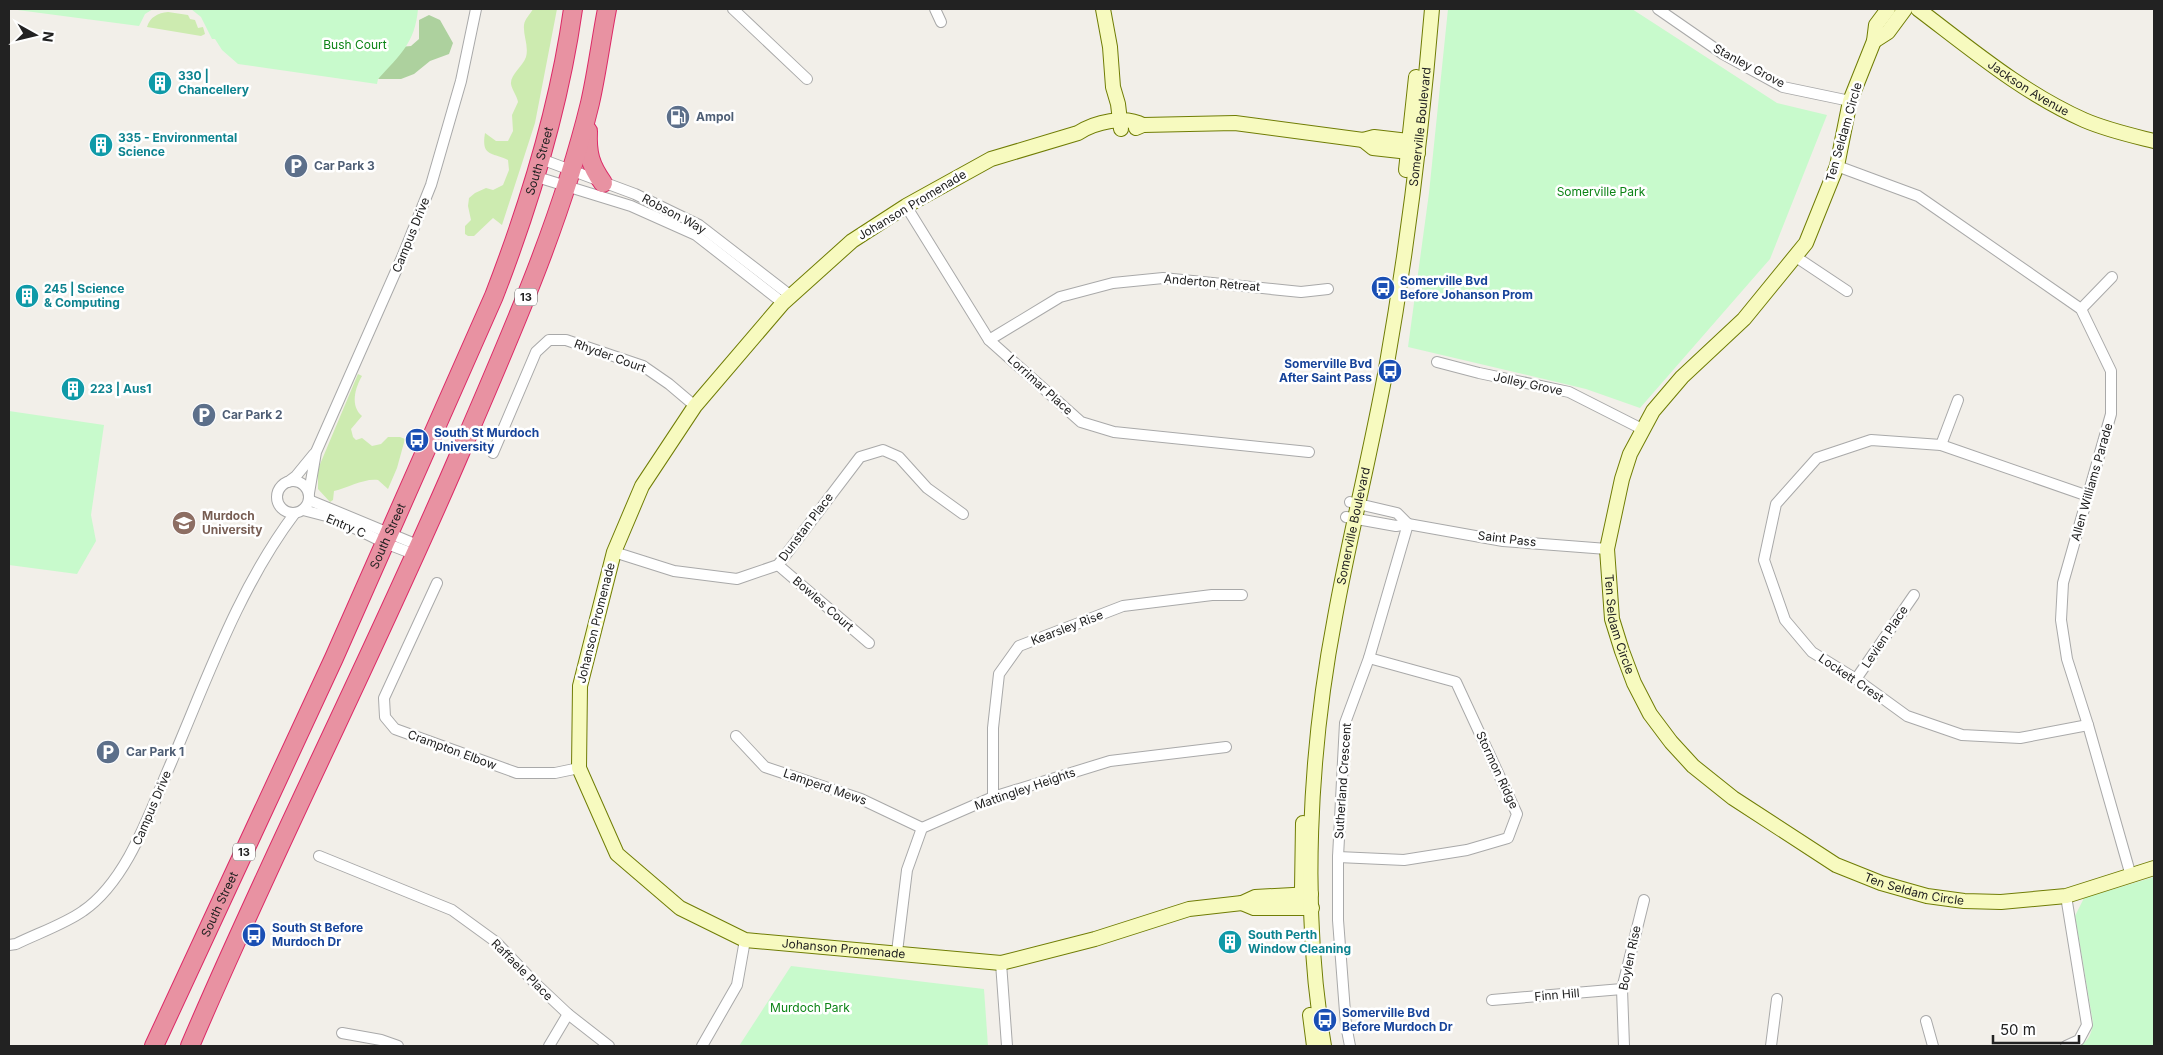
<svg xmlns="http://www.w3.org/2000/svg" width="2163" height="1055" viewBox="0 0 2163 1055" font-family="Inter,sans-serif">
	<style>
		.grass { fill: #cdebb0 }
		.forest { fill: #add19e }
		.park { fill: #c8facc }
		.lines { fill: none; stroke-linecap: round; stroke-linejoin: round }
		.street-casing { stroke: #a9a9a9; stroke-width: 12 }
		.secondary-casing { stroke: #707d05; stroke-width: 16 }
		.highway-casing { stroke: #dc2a67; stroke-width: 20 }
		.street { stroke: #fff; stroke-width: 10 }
		.secondary { stroke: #f7fabf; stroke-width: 14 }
		.highway { stroke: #e892a2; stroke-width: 18 }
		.labels { text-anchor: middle; stroke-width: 5; stroke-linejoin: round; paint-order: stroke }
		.shield { fill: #fff; stroke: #646464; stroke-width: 1 }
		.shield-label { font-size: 11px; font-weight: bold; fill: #222 }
		.park-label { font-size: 12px; fill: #0c8416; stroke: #fff }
		.street-label { font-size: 12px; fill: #222; stroke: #fff }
		.culture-label { font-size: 12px; font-weight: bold; fill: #0d838f; stroke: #fff; text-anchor: start }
		.service-label { font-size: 12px; font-weight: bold; fill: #4e5e75; stroke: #fff; text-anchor: start }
		.transit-label { font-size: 12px; font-weight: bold; fill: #164399; stroke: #fff; text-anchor: start }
		.education-label { font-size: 12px; font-weight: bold; fill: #785e54; stroke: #fff; text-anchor: start }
	</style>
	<rect width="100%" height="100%" fill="#f2efe9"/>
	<g class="grass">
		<path d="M 533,9 L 557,9 L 535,123 L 502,225 L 493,218 L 474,236 L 468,236 L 465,234 L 465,226 L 471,220 L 468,206 L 469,198 L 475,193 L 486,188 L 493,190 L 503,185 L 509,170 L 508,160 C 492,152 481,157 485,133 L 496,141 L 508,141 L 513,131 L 512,115 L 518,102 C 517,96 512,90 511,84 C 510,75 523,66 526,57 C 529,46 523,36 524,25 C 525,18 530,15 533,9 Z"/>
		<path d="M 168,12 L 188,15 L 190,19 L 195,20 L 198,28 L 203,27 L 205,34 L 201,36 L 147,27 C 150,17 158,13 168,12 Z"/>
		<path d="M 358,374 L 362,376 C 355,388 350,406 362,416 L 351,429 L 353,437 L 356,440 L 362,438 L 372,446 L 381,444 L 388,437 L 400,437 L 405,439 L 397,468 L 388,489 L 378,480 C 364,478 348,488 334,491 L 333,500 L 330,502 L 318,489 L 318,469 Z"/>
	</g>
	<polygon class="forest" points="429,15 440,20 453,43 449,54 430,61 414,74 401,79 378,79 400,47 411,46 419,39 419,20"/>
	<g class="park">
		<polygon points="10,9 153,9 145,14 139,26"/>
		<path d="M 191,9 L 418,9 C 415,43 400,55 378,79 L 377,84 L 238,64 L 222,50 L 215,39 L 212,39 L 201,17 Z"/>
		<polygon points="1448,9 1632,9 1777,103 1827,115 1770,259 1640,408 1586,389 1408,347 1429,193"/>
		<polygon points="9,411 104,425 91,515 96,541 77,574 9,565"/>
		<path d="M 2154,877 L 2154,1046 L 2078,1046 C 2089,1041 2091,1035 2093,1023 L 2075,916 L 2084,898 Z"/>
		<polygon points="791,966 984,989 988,1046 739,1046"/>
	</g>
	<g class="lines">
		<g class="street-casing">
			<g id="street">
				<polyline points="733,9 807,79"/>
				<polyline points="935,9 941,22"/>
				<polyline points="1658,9 1723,54 1783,87 1850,101"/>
				<polyline points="541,159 635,194 699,225 791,296"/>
				<polyline points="1837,166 1918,196 2081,309 2111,371 2111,414 2063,583 2061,620 2067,659 2088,725 2131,876"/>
				<polyline points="537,177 631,206 696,235 783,303"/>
				<polyline points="906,206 989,340 1081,422 1114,432 1309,452"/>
				<polyline points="1796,257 1847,291"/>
				<polyline points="2081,309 2112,277"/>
				<polyline points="989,340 1060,297 1113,283 1163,278 1301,292 1328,289"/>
				<polyline points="1437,362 1479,373 1569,392 1642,429"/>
				<polyline points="1941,445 1958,400"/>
				<polyline points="493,453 536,352 549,340 566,340 643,366 669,384 695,406"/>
				<circle cx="293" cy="497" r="16"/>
				<polyline points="288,482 296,476 314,454"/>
				<polyline points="309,493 316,452 403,255 431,185 461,81 476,9"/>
				<polyline points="2088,496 1941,445 1871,440 1817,458 1776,504 1764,560 1785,620 1812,652 1856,679 1907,716 1962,735 2020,738 2088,725"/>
				<polyline points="309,500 420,546"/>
				<polyline points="1350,502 1397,513 1408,524"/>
				<polyline points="303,510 334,518 385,543 416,555"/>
				<polyline points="1346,517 1396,526 1408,524 1503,541 1607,549"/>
				<polyline points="614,552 674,571 737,579 778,565 860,457 883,450 899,457 927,488 963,514"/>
				<polyline points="778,565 869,643"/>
				<polyline points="437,583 384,698 385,717 395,729 517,773 555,773 579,768"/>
				<polyline points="1856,679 1914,595"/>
				<polyline points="736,736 765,767 861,799 922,828"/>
				<polyline points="993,797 993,728 999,674 1019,646 1123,606 1212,595 1242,595"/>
				<polyline points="319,856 452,910 496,942 534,982 568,1014 609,1046"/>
				<polyline points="1338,857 1404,860 1467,850 1508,838 1517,814 1456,682 1369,658"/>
				<polyline points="2066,896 2087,1025 2079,1040 2066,1046"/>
				<path d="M 9,945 L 16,944 C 36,934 65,924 83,911 C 128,880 150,811 171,763 C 207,679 239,587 295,513"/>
				<polyline points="897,952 907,870 922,828 993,797 1110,761 1226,747"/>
				<polyline points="1001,963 1007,1046"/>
				<polyline points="1492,1000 1622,989"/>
				<polyline points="1926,1021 1933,1046"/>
				<polyline points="342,1033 381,1040 398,1046"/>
				<polyline points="549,1046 568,1014"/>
				<polyline points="702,1046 737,985 745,940"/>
				<polyline points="1350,1046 1346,1025 1338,920 1338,857 1345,723 1369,658 1408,524"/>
				<polyline points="1624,1046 1622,989 1644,900"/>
				<polyline points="1771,1046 1777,999"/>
			</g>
		</g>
		<g class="secondary-casing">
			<g id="secondary">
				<polyline points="1103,9 1110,47 1113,87 1118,104 1121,129"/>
				<path id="s1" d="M 1888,9 L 1876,25 L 1874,41 L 1850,101 L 1837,166 L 1806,243 L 1744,319 L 1682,377 L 1653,411 L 1630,454 L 1622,479 L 1607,549 L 1612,619 L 1622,651 L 1634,683 L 1650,714 L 1671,742 L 1693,766 L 1733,798 L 1836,865 L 1881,883 L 1927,896 L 1964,901 L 2001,902 L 2066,896 L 2154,868"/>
				<path id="s2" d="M 1918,9 C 1971,49 2023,93 2084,120 C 2107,130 2130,135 2154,141"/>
				<polyline points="1874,41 1888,32 1905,9"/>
				<path id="s3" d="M 1143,125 C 1125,115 1095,122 1078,133 L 991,159 L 906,206 L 852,241 L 783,303 L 695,406 L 642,486 L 614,552 L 580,686 L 579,768 L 617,854 L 680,908 L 745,940 L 1001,963 L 1095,939 L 1189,909 L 1242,903 L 1255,897 L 1311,894"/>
				<polyline points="1136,128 1143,125 1235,123 1363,140 1374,137 1417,142"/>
				<polyline points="1363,140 1373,148 1418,153"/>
				<polyline points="1406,170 1416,77"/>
				<polyline points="1302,889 1303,823"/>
				<polyline points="1242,903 1254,908 1312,908"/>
				<polyline points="1310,1015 1314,1046"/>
				<path id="s4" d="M 1324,1046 C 1301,909 1309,753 1335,617 C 1350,534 1371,452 1386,369 C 1407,250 1422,129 1432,9"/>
			</g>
		</g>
		<g class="highway-casing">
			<g id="highway">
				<path d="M 588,131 C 587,153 590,165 603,183"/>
				<path id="s5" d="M 154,1046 L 334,658 L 494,296 C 530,203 559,108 573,9"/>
				<path d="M 190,1046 C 276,844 377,648 463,446 C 511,334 561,222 590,103 C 597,72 601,40 607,9"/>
			</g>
		</g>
		<use href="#street" class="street"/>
		<use href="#secondary" class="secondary"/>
		<use href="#highway" class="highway"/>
	</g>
	<defs>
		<g id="building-disc" transform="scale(1.25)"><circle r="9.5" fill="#0f9aa8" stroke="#fff"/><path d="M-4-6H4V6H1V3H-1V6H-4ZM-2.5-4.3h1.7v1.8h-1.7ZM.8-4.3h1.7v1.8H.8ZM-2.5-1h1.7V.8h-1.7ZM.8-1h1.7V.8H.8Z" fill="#fff"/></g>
		<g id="fuel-disc" transform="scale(1.25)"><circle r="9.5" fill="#5c6f8a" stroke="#fff"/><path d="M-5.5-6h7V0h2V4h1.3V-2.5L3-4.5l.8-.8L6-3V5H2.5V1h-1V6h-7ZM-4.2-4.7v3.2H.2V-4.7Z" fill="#fff"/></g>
		<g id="parking-disc" transform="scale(1.25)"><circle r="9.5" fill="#5c6f8a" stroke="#fff"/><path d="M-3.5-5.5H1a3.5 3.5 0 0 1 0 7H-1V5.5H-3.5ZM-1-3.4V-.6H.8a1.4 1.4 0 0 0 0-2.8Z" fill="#fff"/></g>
		<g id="bus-disc" transform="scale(1.25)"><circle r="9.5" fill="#1a4fb4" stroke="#fff"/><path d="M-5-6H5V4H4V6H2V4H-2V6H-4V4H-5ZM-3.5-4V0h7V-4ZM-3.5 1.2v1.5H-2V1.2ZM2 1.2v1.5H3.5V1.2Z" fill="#fff"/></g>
		<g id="university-disc" transform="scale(1.25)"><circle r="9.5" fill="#8d6e63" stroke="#fff"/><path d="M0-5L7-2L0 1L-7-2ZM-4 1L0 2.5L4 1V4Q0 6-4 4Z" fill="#fff"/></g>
	</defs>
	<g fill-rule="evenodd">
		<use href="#building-disc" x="160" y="83"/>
		<use href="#fuel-disc" x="678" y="117"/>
		<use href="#building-disc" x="101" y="145"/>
		<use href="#parking-disc" x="296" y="166"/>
		<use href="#bus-disc" x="1383" y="288"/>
		<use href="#building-disc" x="27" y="296"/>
		<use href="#bus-disc" x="1390" y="371"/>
		<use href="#building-disc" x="73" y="389"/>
		<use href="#parking-disc" x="204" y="415"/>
		<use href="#bus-disc" x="417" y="440"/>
		<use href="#university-disc" x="184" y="523"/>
		<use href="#parking-disc" x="108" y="752"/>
		<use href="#bus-disc" x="254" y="935"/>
		<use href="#building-disc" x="1230" y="942"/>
		<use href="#bus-disc" x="1325" y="1020"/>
	</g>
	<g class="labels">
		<g class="shield">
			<rect x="515" y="288.5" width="22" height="17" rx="4"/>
			<rect x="233" y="843.5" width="22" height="17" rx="4"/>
		</g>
		<g class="shield-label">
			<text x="526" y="301">13</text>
			<text x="244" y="856">13</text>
		</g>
		<g class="park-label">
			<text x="355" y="49">Bush Court</text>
			<text x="1601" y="196">Somerville Park</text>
			<text x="810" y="1012">Murdoch Park</text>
		</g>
		<g class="street-label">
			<text transform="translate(1749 66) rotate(28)" y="4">Stanley Grove</text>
			<text dy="4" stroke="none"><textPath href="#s2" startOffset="136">Jackson Avenue</textPath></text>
			<text dy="4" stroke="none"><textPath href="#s4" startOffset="929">Somerville Boulevard</textPath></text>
			<text transform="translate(1844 132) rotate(-74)" y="4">Ten Seldam Circle</text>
			<text dy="4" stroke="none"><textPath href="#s5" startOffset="966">South Street</textPath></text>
			<text transform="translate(912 205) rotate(-31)" y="4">Johanson Promenade</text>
			<text transform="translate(674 214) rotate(28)" y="4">Robson Way</text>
			<text transform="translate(411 235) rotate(-68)" y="4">Campus Drive</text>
			<text transform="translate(1212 283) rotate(5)" y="4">Anderton Retreat</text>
			<text transform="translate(610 356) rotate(20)" y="4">Rhyder Court</text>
			<text transform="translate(1528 384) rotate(12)" y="4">Jolley Grove</text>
			<text transform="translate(1040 385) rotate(42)" y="4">Lorrimar Place</text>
			<text transform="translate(2092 482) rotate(-74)" y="4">Allen Williams Parade</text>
			<text transform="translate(346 526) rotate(23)" y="4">Entry C</text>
			<text dy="4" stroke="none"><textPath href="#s4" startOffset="524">Somerville Boulevard</textPath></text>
			<text transform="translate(806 527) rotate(-53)" y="4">Dunstan Place</text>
			<text dy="4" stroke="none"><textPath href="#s5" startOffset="561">South Street</textPath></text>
			<text transform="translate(1507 539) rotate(7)" y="4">Saint Pass</text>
			<text transform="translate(823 604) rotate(41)" y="4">Bowles Court</text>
			<text transform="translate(596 623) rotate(-76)" y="4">Johanson Promenade</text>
			<text dy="4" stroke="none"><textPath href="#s1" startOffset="701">Ten Seldam Circle</textPath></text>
			<text transform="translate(1067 628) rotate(-21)" y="4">Kearsley Rise</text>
			<text transform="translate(1885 637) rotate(-56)" y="4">Levien Place</text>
			<text transform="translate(1851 678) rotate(34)" y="4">Lockett Crest</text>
			<text transform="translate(452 750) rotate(20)" y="4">Crampton Elbow</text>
			<text transform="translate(1497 770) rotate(65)" y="4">Stormon Ridge</text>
			<text transform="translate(1343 781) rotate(-86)" y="4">Sutherland Crescent</text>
			<text transform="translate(825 787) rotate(19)" y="4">Lamperd Mews</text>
			<text transform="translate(1025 789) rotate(-19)" y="4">Mattingley Heights</text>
			<text transform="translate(152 808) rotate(-67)" y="4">Campus Drive</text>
			<text dy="4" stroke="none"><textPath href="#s1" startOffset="1121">Ten Seldam Circle</textPath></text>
			<text dy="4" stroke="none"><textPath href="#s5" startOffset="156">South Street</textPath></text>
			<text dy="4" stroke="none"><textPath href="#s3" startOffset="1285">Johanson Promenade</textPath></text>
			<text transform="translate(1630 958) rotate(-78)" y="4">Boylen Rise</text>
			<text transform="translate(522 970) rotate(45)" y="4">Raffaele Place</text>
			<text transform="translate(1557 995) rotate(-5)" y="4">Finn Hill</text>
		</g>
		<g class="culture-label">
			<text x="178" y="80">330 |<tspan x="178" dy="14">Chancellery</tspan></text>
			<text x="118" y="142">335 - Environmental<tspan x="118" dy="14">Science</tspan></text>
			<text x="44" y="293">245 | Science<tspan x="44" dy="14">&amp; Computing</tspan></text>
			<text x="90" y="393">223 | Aus1</text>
			<text x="1248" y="939">South Perth<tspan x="1248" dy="14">Window Cleaning</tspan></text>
		</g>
		<g class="service-label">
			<text x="696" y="121">Ampol</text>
			<text x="314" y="170">Car Park 3</text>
			<text x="222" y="419">Car Park 2</text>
			<text x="126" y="756">Car Park 1</text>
		</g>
		<g class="transit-label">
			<text x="1400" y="285">Somerville Bvd<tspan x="1400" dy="14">Before Johanson Prom</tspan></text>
			<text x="1372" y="368" text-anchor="end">Somerville Bvd<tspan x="1372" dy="14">After Saint Pass</tspan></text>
			<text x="434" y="437">South St Murdoch<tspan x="434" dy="14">University</tspan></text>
			<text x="272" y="932">South St Before<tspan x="272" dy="14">Murdoch Dr</tspan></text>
			<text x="1342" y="1017">Somerville Bvd<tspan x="1342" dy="14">Before Murdoch Dr</tspan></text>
		</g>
		<g class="education-label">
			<text x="202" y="520">Murdoch<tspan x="202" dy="14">University</tspan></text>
		</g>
	</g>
	<rect width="2163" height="1055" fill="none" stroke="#222222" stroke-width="20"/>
	<g transform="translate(35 35) rotate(98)" stroke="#ffffff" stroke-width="4" paint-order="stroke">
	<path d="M0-4L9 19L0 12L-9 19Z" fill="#222222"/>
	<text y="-8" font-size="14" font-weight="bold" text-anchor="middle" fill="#222222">N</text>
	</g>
	<path d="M1993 1035v8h86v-8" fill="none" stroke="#222222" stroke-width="2.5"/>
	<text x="2000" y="1035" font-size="15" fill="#222222" stroke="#ffffff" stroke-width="4" paint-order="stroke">50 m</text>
</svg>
